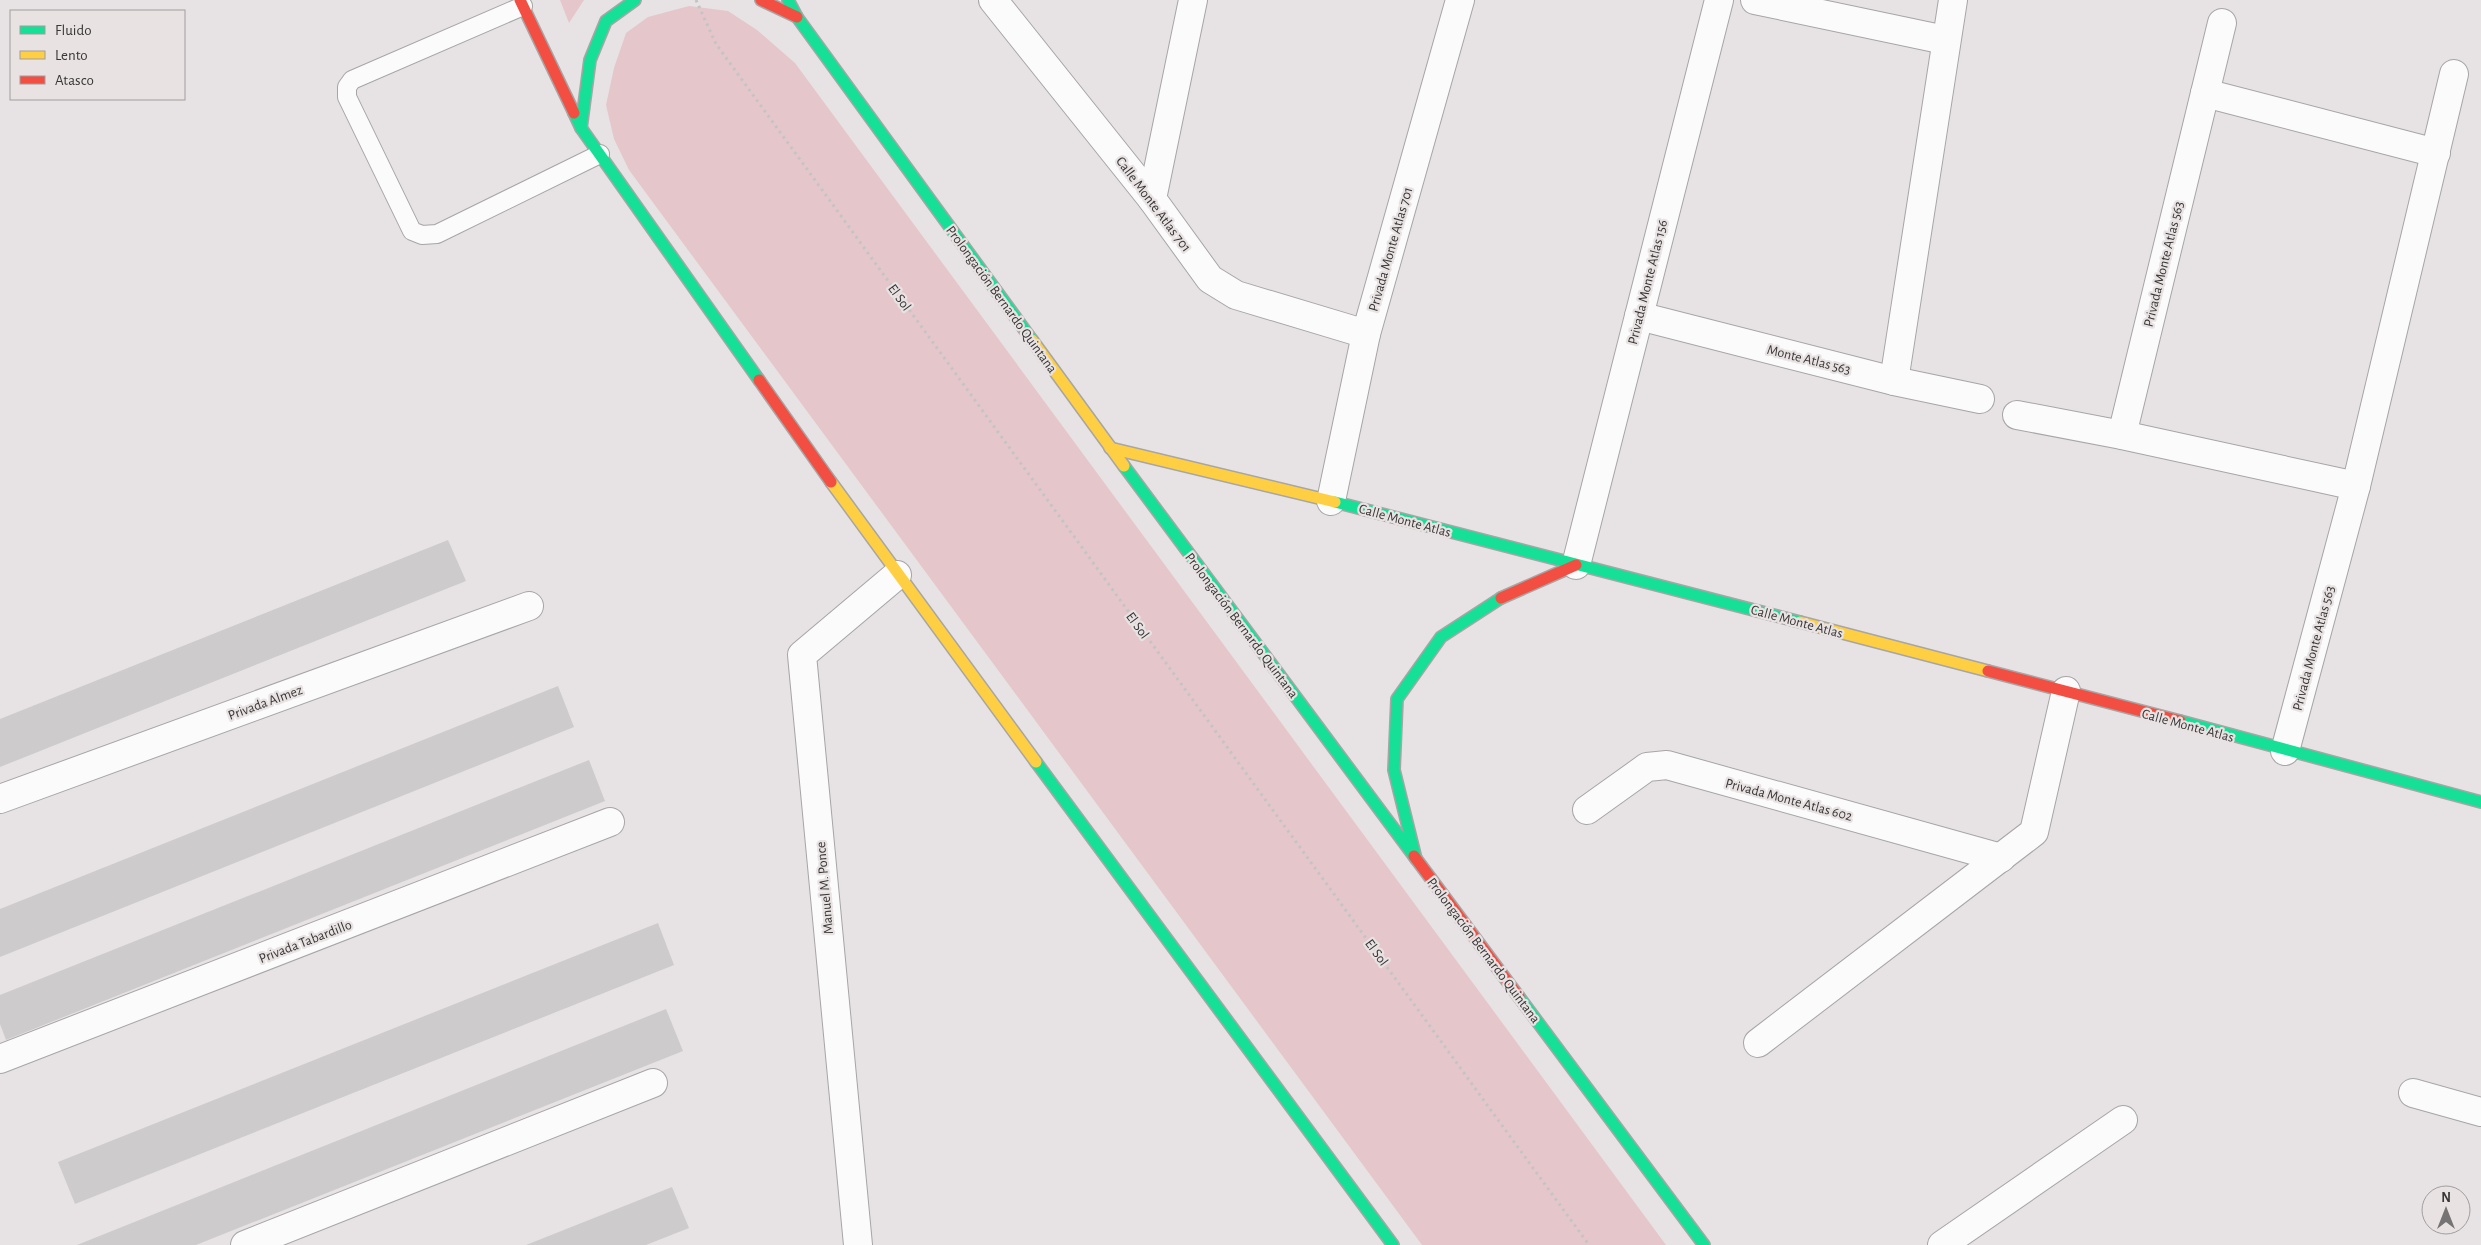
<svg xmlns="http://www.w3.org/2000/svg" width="2481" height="1245" viewBox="0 0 2481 1245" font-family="'Alegreya Sans',sans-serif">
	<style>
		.green { fill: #e5c6cb }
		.building { fill: #cdcbcc }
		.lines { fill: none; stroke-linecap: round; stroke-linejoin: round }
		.lane-casing { stroke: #a7a5a5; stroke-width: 20 }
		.street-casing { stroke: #a7a5a5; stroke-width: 30 }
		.fast-casing { stroke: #a7a5a5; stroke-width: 14 }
		.slow-casing { stroke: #a7a5a5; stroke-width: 14 }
		.jam-casing { stroke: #a7a5a5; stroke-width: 14 }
		.path { stroke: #c4c4c4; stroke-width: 3; stroke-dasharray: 2.5 4; stroke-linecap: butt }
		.lane { stroke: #fbfbfb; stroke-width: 18 }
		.street { stroke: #fbfbfb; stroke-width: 28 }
		.fast { stroke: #16e098; stroke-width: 11 }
		.slow { stroke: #ffcf43; stroke-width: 11 }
		.jam { stroke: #f24e42; stroke-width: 11 }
		.labels { text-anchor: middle; stroke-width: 4.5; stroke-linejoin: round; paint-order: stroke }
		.street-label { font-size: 14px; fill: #383636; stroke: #e8e2e3 }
	</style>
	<rect width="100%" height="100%" fill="#e7e3e4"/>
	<g class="green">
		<polygon points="560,0 584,0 569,23"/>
		<polygon points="689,6 728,11 757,30 795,63 1666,1245 1422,1245 629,170 614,139 606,105 614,68 626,33 648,17"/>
	</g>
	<g class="building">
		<polygon points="448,540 466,581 0,767 0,719"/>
		<polygon points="558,686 574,727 0,957 0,909"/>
		<polygon points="589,760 605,801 6,1040 0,1024 0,995"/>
		<polygon points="658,923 674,965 75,1204 58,1162"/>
		<polygon points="666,1009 683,1051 196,1245 77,1245"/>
		<polygon points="672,1187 689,1228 646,1245 526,1245"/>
	</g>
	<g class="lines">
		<g class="lane-casing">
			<polyline id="lane" points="523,6 352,80 347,87 347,97 412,231 422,235 437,234 600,154"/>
		</g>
		<g class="street-casing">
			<g id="street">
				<polyline points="993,0 1152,199 1210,279 1236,295 1366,334"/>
				<polyline points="1755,0 1945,40"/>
				<polyline points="2205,93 2436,153"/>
				<polyline points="1152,199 1193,0"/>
				<polyline points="1639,316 1894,381 1980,399"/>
				<polyline points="1894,381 1953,0"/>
				<polyline points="2017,415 2122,435 2356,486"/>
				<polyline points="2122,435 2222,23"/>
				<polyline points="1331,501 1366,334 1460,0"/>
				<polyline points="1576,565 1719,0"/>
				<polyline points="2285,751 2356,486 2454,74"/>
				<polyline points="0,799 529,606"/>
				<polyline points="1587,810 1647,767 1667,765 2001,858"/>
				<polyline points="1758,1043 2034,832 2066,691"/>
				<polyline points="0,1059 610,822"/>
				<polyline points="2413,1093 2481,1112"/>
				<polyline points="245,1245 653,1083"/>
				<polyline points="858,1245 802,655 897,575"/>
				<polyline points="1942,1245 2123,1120"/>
			</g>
		</g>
		<g class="fast-casing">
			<g id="fast">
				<polyline points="788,0 797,17 1032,340"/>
				<polyline points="574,113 581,128 759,380"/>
				<polyline points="581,128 590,60 606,21 635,0"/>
				<polyline points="1124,466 1414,856"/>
				<polyline points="1335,502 1800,622"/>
				<polyline points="2180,721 2481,802"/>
				<polyline points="1036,762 1393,1245"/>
				<polyline points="1416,859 1394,770 1397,699 1441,637 1501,598"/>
				<polyline points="1519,997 1704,1245"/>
			</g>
		</g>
		<g class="slow-casing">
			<g id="slow">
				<polyline points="1032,340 1124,466"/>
				<polyline points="1110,448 1335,502"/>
				<polyline points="831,482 1036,762"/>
				<polyline points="1800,622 1988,671"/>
			</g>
		</g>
		<g class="jam-casing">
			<g id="jam">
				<polyline points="520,0 574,113"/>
				<polyline points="761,0 797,17"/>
				<polyline points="759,380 831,482"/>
				<polyline points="1501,598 1576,565"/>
				<polyline points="1988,671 2180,721"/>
				<polyline points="1414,856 1519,997"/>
			</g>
		</g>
		<polyline class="path" points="696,0 716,44 1589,1245"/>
		<use href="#lane" class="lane"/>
		<use href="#street" class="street"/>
		<use href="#fast" class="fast"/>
		<use href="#slow" class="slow"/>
		<use href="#jam" class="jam"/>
	</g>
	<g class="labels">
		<g class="street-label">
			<text transform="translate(1154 204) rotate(53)" y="5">Calle Monte Atlas 701</text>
			<text transform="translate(1390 249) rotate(-74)" y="5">Privada Monte Atlas 701</text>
			<text transform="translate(2163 264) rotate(-76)" y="5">Privada Monte Atlas 563</text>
			<text transform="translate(1647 282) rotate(-76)" y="5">Privada Monte Atlas 156</text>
			<text transform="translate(900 297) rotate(54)" y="5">El Sol</text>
			<text transform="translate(1002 299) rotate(54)" y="5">Prolongación Bernardo Quintana</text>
			<text transform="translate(1809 359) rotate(14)" y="5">Monte Atlas 563</text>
			<text transform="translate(1405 520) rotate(15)" y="5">Calle Monte Atlas</text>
			<text transform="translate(1797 621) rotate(15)" y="5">Calle Monte Atlas</text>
			<text transform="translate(1138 625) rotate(54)" y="5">El Sol</text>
			<text transform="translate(1242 625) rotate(53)" y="5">Prolongación Bernardo Quintana</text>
			<text transform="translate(2313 648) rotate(-75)" y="5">Privada Monte Atlas 563</text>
			<text transform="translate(265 702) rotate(-20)" y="5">Privada Almez</text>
			<text transform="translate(2188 725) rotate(15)" y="5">Calle Monte Atlas</text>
			<text transform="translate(1789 799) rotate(15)" y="5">Privada Monte Atlas 602</text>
			<text transform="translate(824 888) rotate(-95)" y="5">Manuel M. Ponce</text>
			<text transform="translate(305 941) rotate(-21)" y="5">Privada Tabardillo</text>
			<text transform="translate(1484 950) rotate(53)" y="5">Prolongación Bernardo Quintana</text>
			<text transform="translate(1377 952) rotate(54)" y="5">El Sol</text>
		</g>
	</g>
	<rect x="10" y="10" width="175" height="90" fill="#e8e2e3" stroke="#a29d9e"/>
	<rect x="20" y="26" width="25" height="8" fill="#16e098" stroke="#a29d9e"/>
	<text x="55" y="35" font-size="15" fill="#383636">Fluido</text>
	<rect x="20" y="51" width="25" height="8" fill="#ffcf43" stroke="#a29d9e"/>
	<text x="55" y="60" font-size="15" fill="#383636">Lento</text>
	<rect x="20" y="76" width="25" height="8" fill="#f24e42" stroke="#a29d9e"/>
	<text x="55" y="85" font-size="15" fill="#383636">Atasco</text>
	<g transform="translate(2446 1210)"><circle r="24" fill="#e8e2e3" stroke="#a29d9e"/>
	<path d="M0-4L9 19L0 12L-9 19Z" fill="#757373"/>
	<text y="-8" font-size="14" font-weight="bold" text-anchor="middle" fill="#383636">N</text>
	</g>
</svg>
